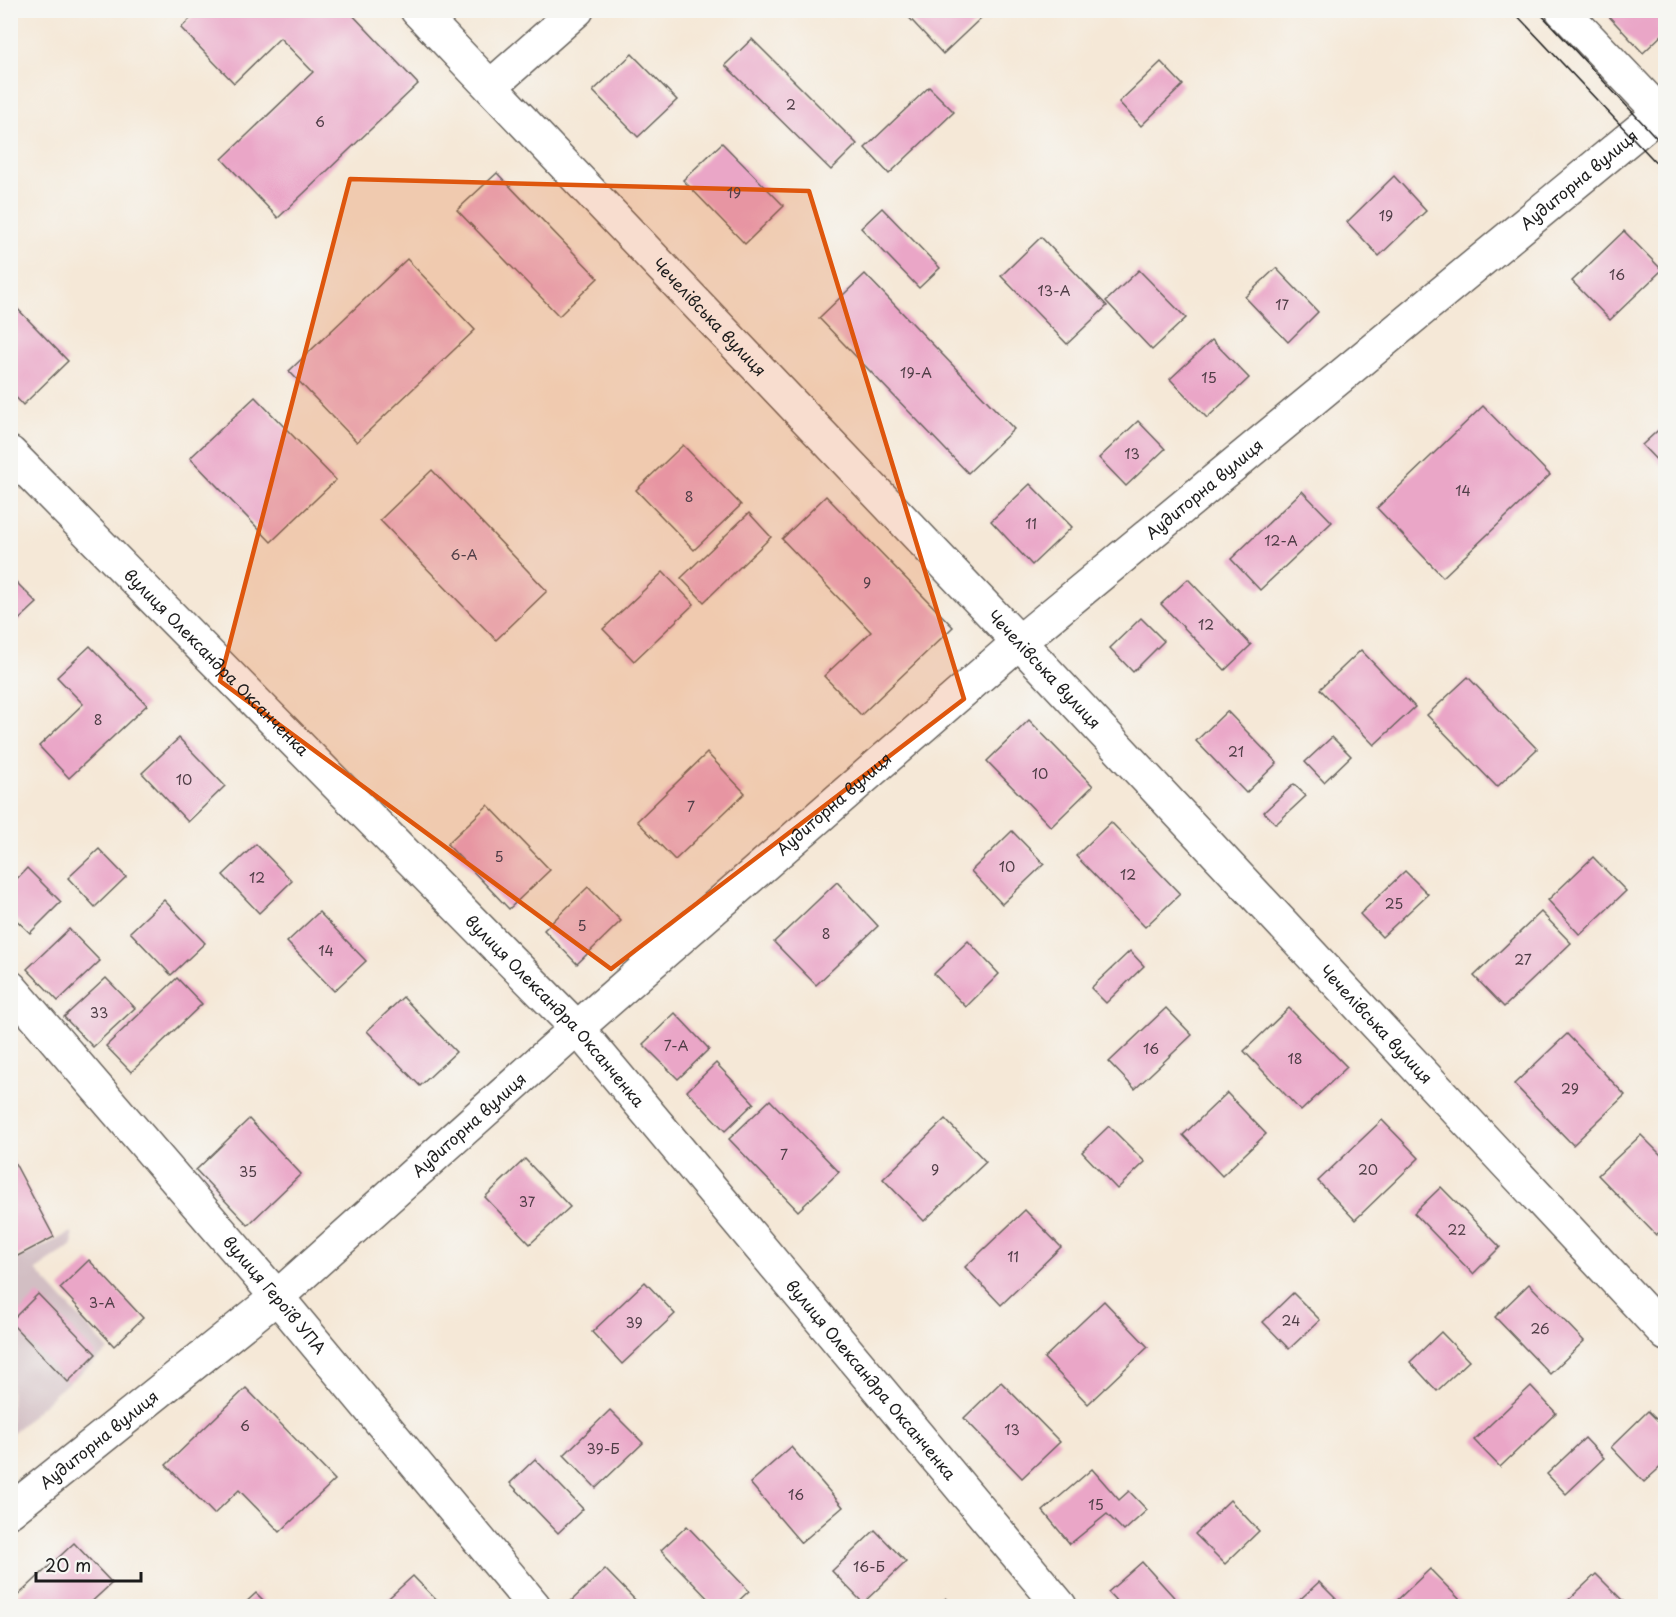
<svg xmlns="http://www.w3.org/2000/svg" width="1676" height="1617" viewBox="0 0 1676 1617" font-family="'Playpen Sans',sans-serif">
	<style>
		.industrial { fill: #d2bec3 }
		.building { fill: #eaa6c7 }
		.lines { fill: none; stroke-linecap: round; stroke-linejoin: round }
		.minor-casing { stroke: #68635d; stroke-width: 36 }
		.minor { stroke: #fff; stroke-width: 33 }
		.tram { stroke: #1c1c1c; stroke-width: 1.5 }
		.marked { fill: #de560d; fill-opacity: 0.2; stroke: #de560d; stroke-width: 4.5; stroke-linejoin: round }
		.labels { text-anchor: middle; stroke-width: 6; stroke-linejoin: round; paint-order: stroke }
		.number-label { font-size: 14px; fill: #503e47 }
		.street-label { font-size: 16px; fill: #1c1c1c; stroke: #f6f6f2 }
	</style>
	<rect width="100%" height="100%" fill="#f6f6f2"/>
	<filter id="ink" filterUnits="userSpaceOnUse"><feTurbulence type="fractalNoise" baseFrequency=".0167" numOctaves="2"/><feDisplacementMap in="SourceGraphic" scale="12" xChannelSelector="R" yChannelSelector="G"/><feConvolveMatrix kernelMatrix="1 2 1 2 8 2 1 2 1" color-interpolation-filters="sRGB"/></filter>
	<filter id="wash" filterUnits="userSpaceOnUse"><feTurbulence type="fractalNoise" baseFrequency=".008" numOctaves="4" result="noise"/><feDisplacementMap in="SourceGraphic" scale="24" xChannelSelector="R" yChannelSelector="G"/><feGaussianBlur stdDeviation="1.35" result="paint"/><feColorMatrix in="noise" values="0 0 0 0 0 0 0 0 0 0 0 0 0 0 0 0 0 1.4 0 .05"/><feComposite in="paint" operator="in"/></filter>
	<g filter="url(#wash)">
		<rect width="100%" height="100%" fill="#f5e8d7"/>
		<polygon class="industrial" points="72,1232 73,1245 36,1270 109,1350 58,1391 11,1435 11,1262"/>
		<g id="blocks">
			<g class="building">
				<polygon points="199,10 348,10 418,84 278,218 222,159 313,72 280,38 234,83 181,28"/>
				<polygon points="902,10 977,10 983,16 943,54"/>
				<polygon points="1603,10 1666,10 1666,31 1643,53"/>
				<polygon points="752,39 857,144 831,170 725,65"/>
				<polygon points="632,54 677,100 638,137 593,91"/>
				<polygon points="1161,62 1183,85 1141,126 1119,102"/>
				<polygon points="929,87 954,112 889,174 865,148"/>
				<polygon points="722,143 784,206 745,244 683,180"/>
				<polygon points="497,173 598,278 559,316 457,210"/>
				<polygon points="1394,176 1426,211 1379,256 1347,222"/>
				<polygon points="882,208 940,268 919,288 861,228"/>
				<polygon points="1624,231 1662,270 1610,320 1572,281"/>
				<polygon points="1041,237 1107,306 1067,344 1001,276"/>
				<polygon points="407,259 475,330 357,442 289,371"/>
				<polygon points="1276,268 1318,312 1288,342 1245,297"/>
				<polygon points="1139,270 1186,318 1152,350 1106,301"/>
				<polygon points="865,274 1014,429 968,473 819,318"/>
				<polygon points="10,301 68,361 23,405 10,391"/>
				<polygon points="1212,340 1249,378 1207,418 1170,379"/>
				<polygon points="255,397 336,480 271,542 190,458"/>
				<polygon points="1483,406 1550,475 1443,577 1377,508"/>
				<polygon points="1138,421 1165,449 1126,486 1099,458"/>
				<polygon points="1666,423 1666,470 1642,445"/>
				<polygon points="683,445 741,505 694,550 636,490"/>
				<polygon points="432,470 547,591 496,640 380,520"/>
				<polygon points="1030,484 1072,527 1032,565 991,521"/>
				<polygon points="1302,491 1332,522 1260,590 1231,559"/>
				<polygon points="826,496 953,627 861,715 824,676 871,632 782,539"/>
				<polygon points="749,513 771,537 704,602 681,578"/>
				<polygon points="663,572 694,604 634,661 603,629"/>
				<polygon points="10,576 37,603 10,628"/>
				<polygon points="1188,579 1251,645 1225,670 1161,604"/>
				<polygon points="1141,618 1164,641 1133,672 1110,648"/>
				<polygon points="90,646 147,705 69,778 39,746 83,704 57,677"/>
				<polygon points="1361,650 1415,707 1374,745 1320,689"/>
				<polygon points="1468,677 1537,749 1497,787 1427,715"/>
				<polygon points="1227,711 1277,763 1246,793 1196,741"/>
				<polygon points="1029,720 1093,786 1051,827 987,761"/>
				<polygon points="1332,737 1351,756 1324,782 1305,762"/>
				<polygon points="179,738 225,786 188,822 142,773"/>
				<polygon points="707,753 745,793 675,860 637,821"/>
				<polygon points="1294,784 1306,796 1276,824 1264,812"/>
				<polygon points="488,805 550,870 509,909 447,844"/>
				<polygon points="1111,822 1180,894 1145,927 1076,856"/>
				<polygon points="1012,831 1044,864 1002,904 971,871"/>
				<polygon points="256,844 292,881 259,913 223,875"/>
				<polygon points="99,849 126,877 95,907 68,878"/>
				<polygon points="1593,857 1626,891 1580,935 1548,900"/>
				<polygon points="27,868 61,902 30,933 10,914 10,886"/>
				<polygon points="1405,871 1428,894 1382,937 1360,914"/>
				<polygon points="837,882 878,926 816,985 774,942"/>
				<polygon points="588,887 621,921 577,964 544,930"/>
				<polygon points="164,900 205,943 171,975 130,932"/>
				<polygon points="319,912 366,961 334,991 287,942"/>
				<polygon points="1541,912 1571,943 1504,1007 1474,976"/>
				<polygon points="69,929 100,961 58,1001 27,969"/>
				<polygon points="968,941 999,974 966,1007 934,974"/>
				<polygon points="1130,951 1144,966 1106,1003 1091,988"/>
				<polygon points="106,978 135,1008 93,1047 64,1017"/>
				<polygon points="177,978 202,1004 131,1072 106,1046"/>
				<polygon points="403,997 456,1052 420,1086 367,1031"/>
				<polygon points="1166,1008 1192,1035 1135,1089 1109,1062"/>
				<polygon points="1289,1008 1347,1067 1301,1111 1244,1051"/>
				<polygon points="675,1013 709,1049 678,1079 643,1044"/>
				<polygon points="1567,1034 1625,1095 1573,1145 1514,1084"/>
				<polygon points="716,1063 754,1103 725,1131 687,1091"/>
				<polygon points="1227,1093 1266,1134 1222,1176 1183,1135"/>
				<polygon points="770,1100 839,1172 798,1211 729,1139"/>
				<polygon points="249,1119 301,1174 248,1225 196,1170"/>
				<polygon points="945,1119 986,1162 924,1221 883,1179"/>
				<polygon points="1382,1120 1419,1158 1355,1220 1318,1181"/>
				<polygon points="1109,1126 1145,1162 1117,1189 1082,1152"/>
				<polygon points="1641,1135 1666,1160 1666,1226 1656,1235 1598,1175"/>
				<polygon points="10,1154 54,1237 10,1260"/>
				<polygon points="525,1159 570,1207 530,1244 485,1197"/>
				<polygon points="1441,1187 1500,1247 1473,1274 1414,1213"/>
				<polygon points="1025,1210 1061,1247 1001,1305 965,1267"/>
				<polygon points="89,1260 143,1318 114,1346 60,1288"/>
				<polygon points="645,1282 675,1314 622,1364 592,1332"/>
				<polygon points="1529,1284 1584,1341 1550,1374 1495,1317"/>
				<polygon points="1293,1293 1320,1320 1289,1349 1263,1322"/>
				<polygon points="38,1294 96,1354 68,1382 10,1322"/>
				<polygon points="1104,1301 1148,1347 1088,1404 1044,1358"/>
				<polygon points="1441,1332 1469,1361 1437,1391 1410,1362"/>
				<polygon points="1001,1382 1060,1442 1022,1478 964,1418"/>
				<polygon points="1531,1386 1556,1413 1500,1467 1474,1440"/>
				<polygon points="246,1388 335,1480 280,1532 239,1490 214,1514 166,1465"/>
				<polygon points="610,1410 643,1443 596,1488 564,1455"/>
				<polygon points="1648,1411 1666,1429 1666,1462 1644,1482 1611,1447"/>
				<polygon points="1585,1438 1604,1458 1566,1494 1547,1474"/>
				<polygon points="791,1447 843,1507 801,1543 750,1483"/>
				<polygon points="535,1459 583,1509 558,1533 510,1483"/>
				<polygon points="1092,1469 1119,1500 1129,1491 1147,1510 1124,1531 1107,1514 1070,1544 1043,1511"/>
				<polygon points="1230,1500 1259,1531 1225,1564 1195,1534"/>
				<polygon points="687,1526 749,1591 733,1606 715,1606 661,1550"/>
				<polygon points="875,1530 906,1562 863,1603 832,1571"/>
				<polygon points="74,1543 112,1583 87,1606 10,1606 10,1603"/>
				<polygon points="1142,1562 1182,1606 1121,1606 1108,1592"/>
				<polygon points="605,1569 641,1606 573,1606 569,1603"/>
				<polygon points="1430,1569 1463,1603 1459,1606 1391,1606"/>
				<polygon points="1596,1574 1628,1606 1562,1606"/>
				<polygon points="413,1576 442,1606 380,1606"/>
				<polygon points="1319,1582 1343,1606 1293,1606"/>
				<polygon points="256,1593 269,1606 242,1606"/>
				<polygon points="946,1598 954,1606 937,1606"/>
			</g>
		</g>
	</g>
	<g filter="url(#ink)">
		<use href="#blocks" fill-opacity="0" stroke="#68635d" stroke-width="1.5"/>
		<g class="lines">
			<g class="minor-casing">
				<g id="minor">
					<path id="s1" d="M 417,10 L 1019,642 L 1666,1334"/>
					<polyline points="1562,10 1666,119"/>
					<polyline points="491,86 577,10"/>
					<path id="s2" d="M 10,453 L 577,1028 L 1060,1606"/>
					<path id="s3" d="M 10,987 L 277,1297 L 534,1606"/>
					<path id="s4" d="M 10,1511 L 277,1297 L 577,1028 L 1019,642 L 1666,108"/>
				</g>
			</g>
			<use href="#minor" class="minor"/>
			<g class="tram">
				<polyline points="1512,10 1666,173"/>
				<polyline points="1537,10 1666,148"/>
			</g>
		</g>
	</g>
	<path class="marked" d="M 350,179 L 809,191 L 964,699 L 611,969 L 220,681 Z"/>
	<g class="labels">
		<g class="number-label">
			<text x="791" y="110">2</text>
			<text x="320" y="127">6</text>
			<text x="734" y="198">19</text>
			<text x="1386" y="221">19</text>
			<text x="1617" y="280">16</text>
			<text x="1054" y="296">13-А</text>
			<text x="1282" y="310">17</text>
			<text x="916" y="378">19-А</text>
			<text x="1209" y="383">15</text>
			<text x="1132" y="459">13</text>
			<text x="1463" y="496">14</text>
			<text x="689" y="502">8</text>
			<text x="1031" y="529">11</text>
			<text x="1281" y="546">12-А</text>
			<text x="464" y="560">6-А</text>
			<text x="867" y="588">9</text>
			<text x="1206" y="630">12</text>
			<text x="98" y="725">8</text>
			<text x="1236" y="757">21</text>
			<text x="1040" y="779">10</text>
			<text x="184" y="785">10</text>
			<text x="691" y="812">7</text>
			<text x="499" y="862">5</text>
			<text x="1007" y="872">10</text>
			<text x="1128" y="880">12</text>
			<text x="257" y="883">12</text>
			<text x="1394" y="909">25</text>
			<text x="582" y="931">5</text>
			<text x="826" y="939">8</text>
			<text x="326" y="956">14</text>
			<text x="1523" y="965">27</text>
			<text x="99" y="1018">33</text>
			<text x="676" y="1051">7-А</text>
			<text x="1151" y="1054">16</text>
			<text x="1295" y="1064">18</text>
			<text x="1570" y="1094">29</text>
			<text x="784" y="1160">7</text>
			<text x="935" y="1175">9</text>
			<text x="1368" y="1175">20</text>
			<text x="248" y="1177">35</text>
			<text x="527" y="1207">37</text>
			<text x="1457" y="1235">22</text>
			<text x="1013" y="1262">11</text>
			<text x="102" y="1308">3-А</text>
			<text x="1291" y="1326">24</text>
			<text x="634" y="1328">39</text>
			<text x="1540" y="1334">26</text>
			<text x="245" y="1431">6</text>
			<text x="1012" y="1435">13</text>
			<text x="603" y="1454">39-Б</text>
			<text x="796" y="1500">16</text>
			<text x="1096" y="1510">15</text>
			<text x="869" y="1572">16-Б</text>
		</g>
		<g class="street-label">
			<text dy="6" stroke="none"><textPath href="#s4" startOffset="2058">Аудиторна вулиця</textPath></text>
			<text dy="6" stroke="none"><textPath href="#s1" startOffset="424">Чечелівська вулиця</textPath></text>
			<text dy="6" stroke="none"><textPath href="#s4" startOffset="1572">Аудиторна вулиця</textPath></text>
			<text dy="6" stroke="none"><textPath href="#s2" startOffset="294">вулиця Олександра Оксанченка</textPath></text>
			<text dy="6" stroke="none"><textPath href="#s1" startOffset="910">Чечелівська вулиця</textPath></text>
			<text dy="6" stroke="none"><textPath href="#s4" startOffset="1086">Аудиторна вулиця</textPath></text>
			<text dy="6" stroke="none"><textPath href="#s2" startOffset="780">вулиця Олександра Оксанченка</textPath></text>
			<text dy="6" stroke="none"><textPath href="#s1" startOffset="1396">Чечелівська вулиця</textPath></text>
			<text dy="6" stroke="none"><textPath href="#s4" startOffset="600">Аудиторна вулиця</textPath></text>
			<text dy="6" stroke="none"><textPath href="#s3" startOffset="406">вулиця Героїв УПА</textPath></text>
			<text dy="6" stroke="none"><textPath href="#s2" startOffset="1266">вулиця Олександра Оксанченка</textPath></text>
			<text dy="6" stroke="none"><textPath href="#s4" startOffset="114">Аудиторна вулиця</textPath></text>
		</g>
	</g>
	<rect width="1676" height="1617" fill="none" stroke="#f6f6f2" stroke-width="36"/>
	<path d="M36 1572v9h105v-9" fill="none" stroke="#1c1c1c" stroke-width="3"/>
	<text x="45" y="1572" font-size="18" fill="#1c1c1c" stroke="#f6f6f2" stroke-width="4.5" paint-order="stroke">20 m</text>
</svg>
